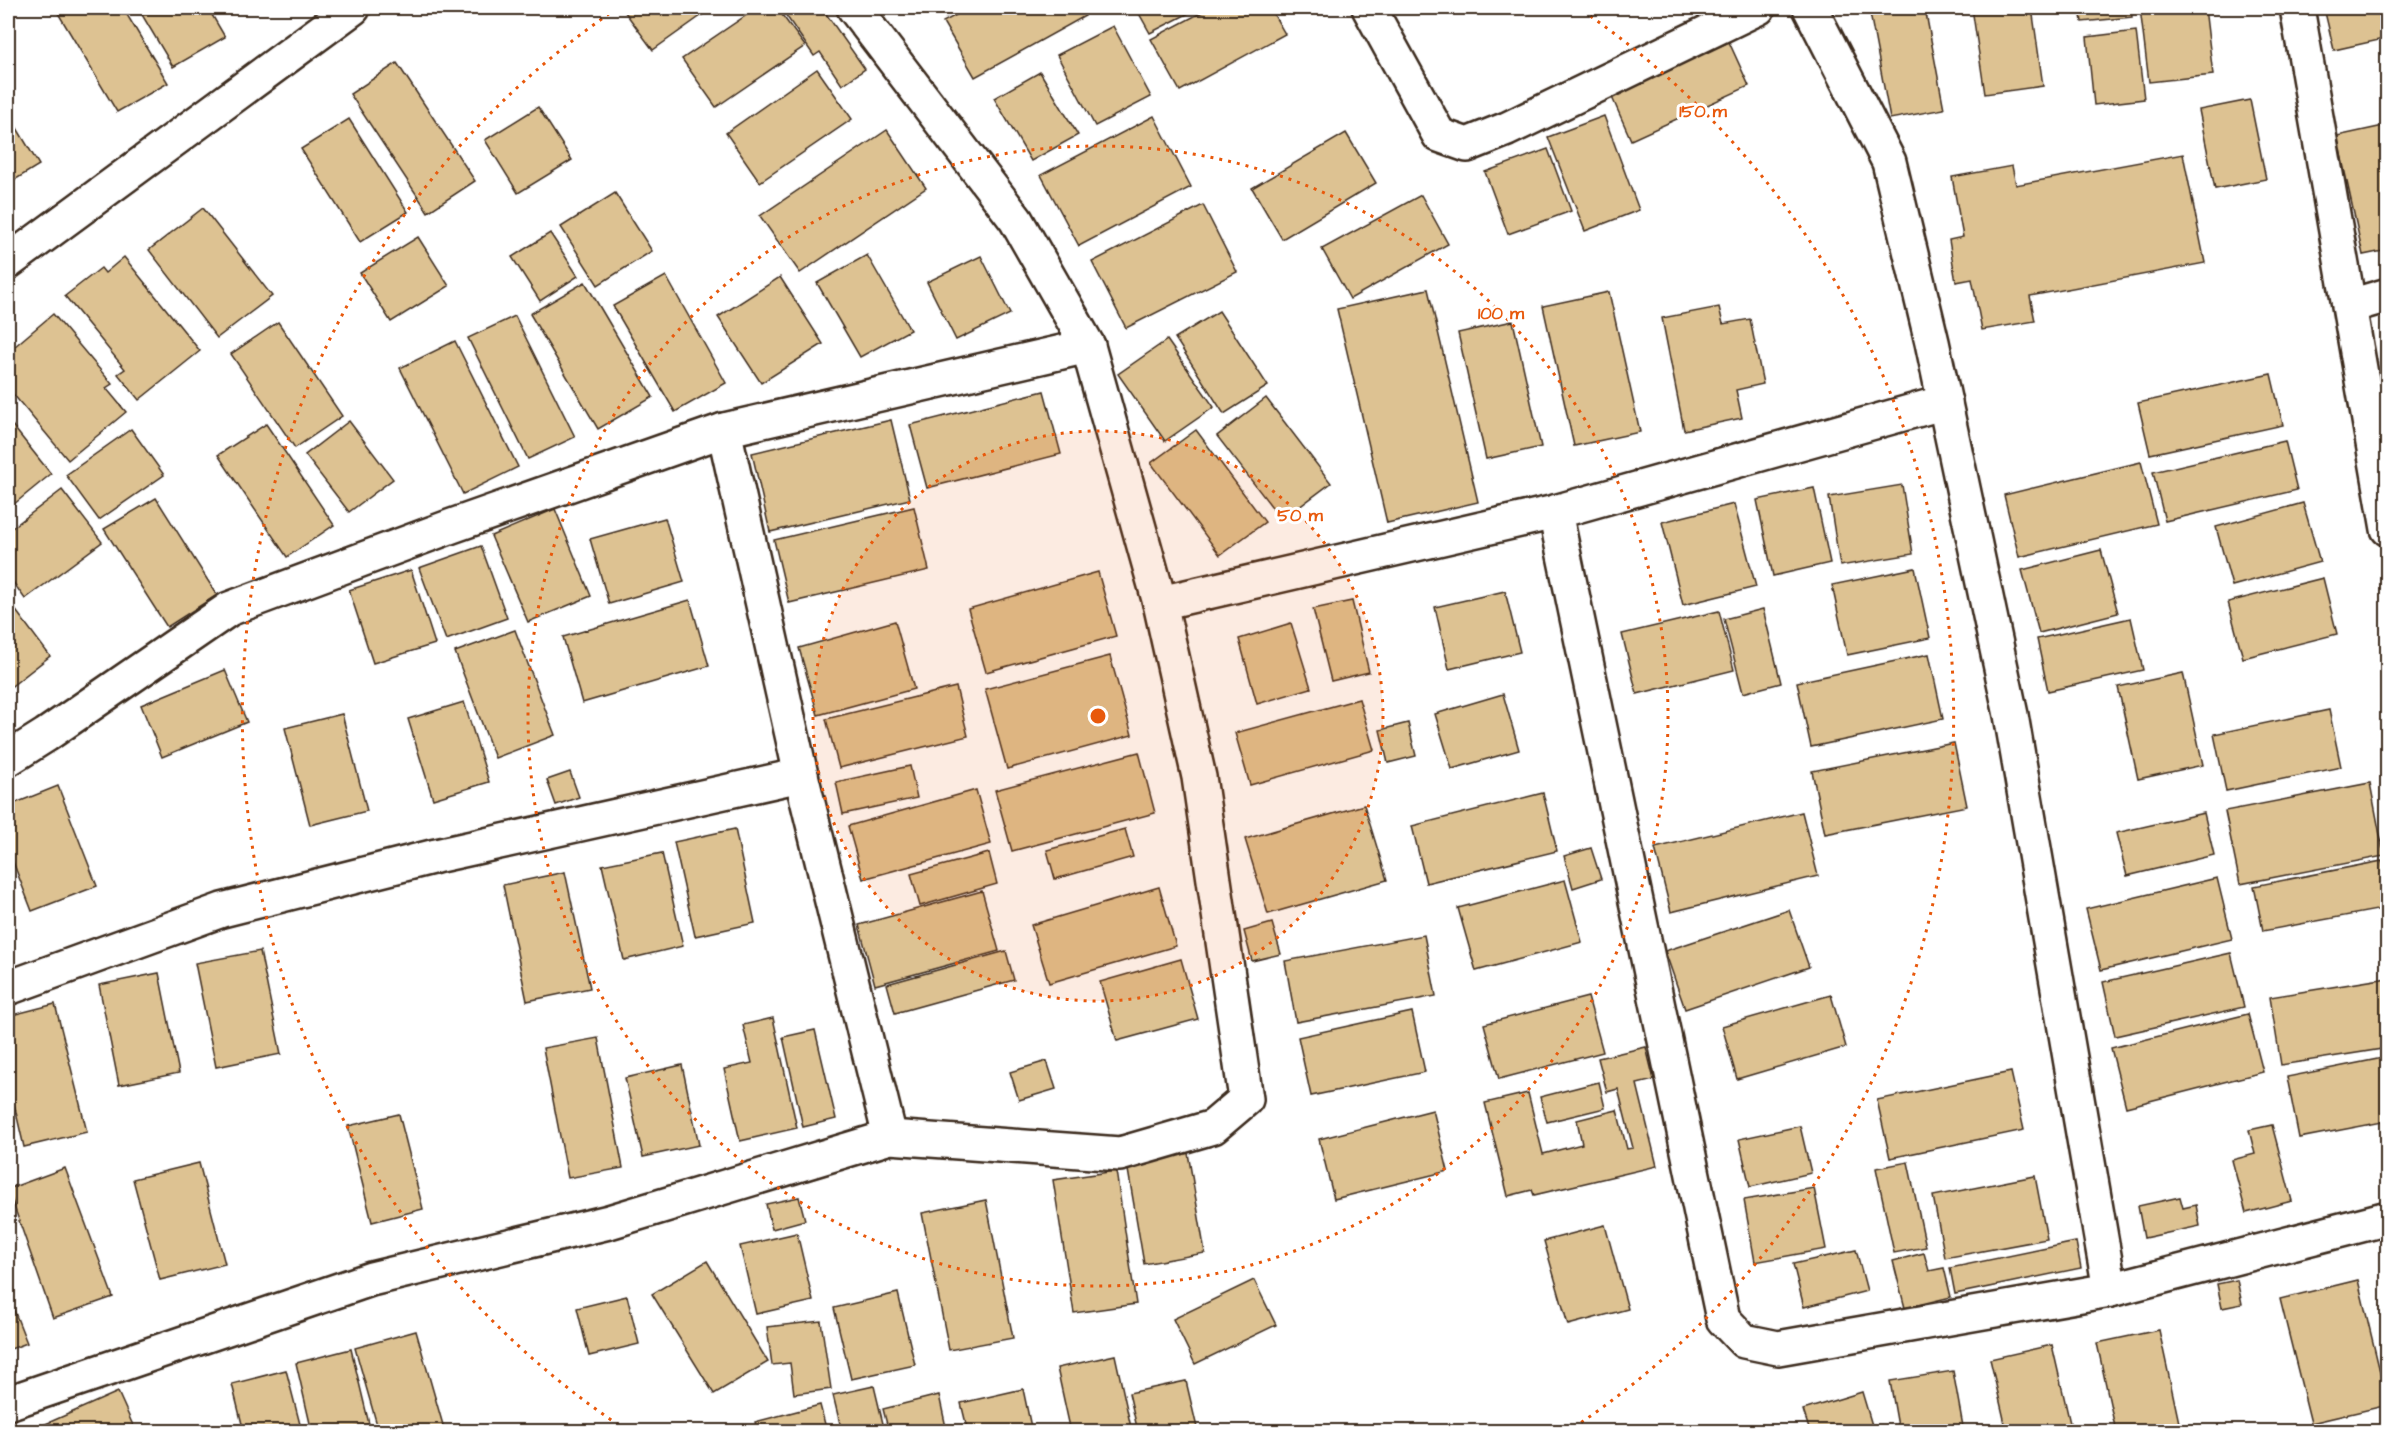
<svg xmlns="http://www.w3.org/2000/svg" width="2395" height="1439" viewBox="0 0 2395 1439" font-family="'Architects Daughter',sans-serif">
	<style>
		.building { fill: #ddc292; stroke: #3b2a1e; stroke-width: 1.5 }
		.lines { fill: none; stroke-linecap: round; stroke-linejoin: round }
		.minor-casing { stroke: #3b2a1e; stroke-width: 38 }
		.minor { stroke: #fff; stroke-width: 33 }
		.ring { fill: none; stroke: #e8590c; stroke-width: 3; stroke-dasharray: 3 6 }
		.centre { fill: #e8590c; stroke: #fff; stroke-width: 3 }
		.ring-label { font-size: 18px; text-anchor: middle; font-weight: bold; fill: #e8590c; stroke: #fff; stroke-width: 6; stroke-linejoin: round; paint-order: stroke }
	</style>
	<rect width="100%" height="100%" fill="#fff"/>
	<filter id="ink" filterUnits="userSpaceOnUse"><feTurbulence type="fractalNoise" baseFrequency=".0167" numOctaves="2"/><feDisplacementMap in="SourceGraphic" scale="12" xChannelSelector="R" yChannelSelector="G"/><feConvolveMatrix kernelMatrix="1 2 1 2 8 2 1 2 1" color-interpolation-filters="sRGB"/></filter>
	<g filter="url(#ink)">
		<g class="building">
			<polygon points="55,8 123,8 168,83 117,112"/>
			<polygon points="138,8 208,8 225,37 173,67"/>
			<polygon points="622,8 712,8 653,50"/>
			<polygon points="757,8 777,8 805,46 716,107 682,59"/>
			<polygon points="794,8 822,8 865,69 842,85 820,52 814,56 785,14"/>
			<polygon points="940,8 963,8 945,17"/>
			<polygon points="969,8 1080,8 1085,16 975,77 943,22"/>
			<polygon points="1136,8 1199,8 1150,33"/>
			<polygon points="1210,8 1270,8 1285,34 1180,91 1151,39"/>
			<polygon points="1869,8 1925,8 1944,109 1890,119"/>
			<polygon points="1972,8 2032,8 2043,86 1985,94"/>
			<polygon points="2080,8 2131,8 2132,17 2082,22"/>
			<polygon points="2140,8 2205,8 2213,75 2149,82"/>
			<polygon points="2324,8 2388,8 2388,38 2334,50"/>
			<polygon points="1113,26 1151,97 1095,126 1057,55"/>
			<polygon points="2136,31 2144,99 2094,105 2087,37"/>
			<polygon points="1729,42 1749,86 1631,140 1611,95"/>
			<polygon points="397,63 475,181 428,212 350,94"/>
			<polygon points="817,69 852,119 760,182 726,133"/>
			<polygon points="1040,72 1078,135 1031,161 994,98"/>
			<polygon points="2250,100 2266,179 2215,189 2199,110"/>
			<polygon points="538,107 572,160 518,193 485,140"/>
			<polygon points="8,113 39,165 8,184"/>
			<polygon points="1154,116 1191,187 1079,246 1041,175"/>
			<polygon points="1604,116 1639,210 1585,231 1548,137"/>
			<polygon points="349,119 408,212 360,242 301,149"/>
			<polygon points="2388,125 2388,250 2363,255 2337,136"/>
			<polygon points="887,130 926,188 800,273 760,216"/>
			<polygon points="1346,133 1376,183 1282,239 1252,188"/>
			<polygon points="1548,149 1571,211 1508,234 1485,172"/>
			<polygon points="2183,154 2205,263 2030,296 2035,321 1982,330 1972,279 1956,282 1949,240 1963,237 1952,177 2012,166 2016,185"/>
			<polygon points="615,193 652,251 598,285 561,227"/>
			<polygon points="1421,195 1448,244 1350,299 1322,249"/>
			<polygon points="1203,205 1237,272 1126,328 1092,262"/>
			<polygon points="203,208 272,296 217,338 149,250"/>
			<polygon points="550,233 578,276 540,301 512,257"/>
			<polygon points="418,237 449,286 391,322 360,273"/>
			<polygon points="867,255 910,330 860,357 817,283"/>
			<polygon points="981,256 1010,314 956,340 927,282"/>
			<polygon points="124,257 200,351 139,400 118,374 125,369 65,296 101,268 105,273"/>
			<polygon points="666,276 726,383 675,412 613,306"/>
			<polygon points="780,277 823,344 761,383 718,317"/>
			<polygon points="585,282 653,397 598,429 530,314"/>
			<polygon points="1428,289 1478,502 1387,523 1337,309"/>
			<polygon points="1609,292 1640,432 1574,446 1543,306"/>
			<polygon points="1719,307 1723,324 1750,319 1763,384 1736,390 1742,418 1684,430 1662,318"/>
			<polygon points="1219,311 1268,386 1224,414 1175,338"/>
			<polygon points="53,314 112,384 106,388 126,412 68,460 8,388 8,352"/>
			<polygon points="515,316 575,437 528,459 468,338"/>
			<polygon points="1513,321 1541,447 1486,459 1458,333"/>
			<polygon points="278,322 342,416 295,448 231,354"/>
			<polygon points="1167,340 1214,407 1165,441 1118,374"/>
			<polygon points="455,341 518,467 463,494 400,368"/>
			<polygon points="2271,374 2283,425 2150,454 2138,403"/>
			<polygon points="1044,391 1061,454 927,488 910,425"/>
			<polygon points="1266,398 1331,483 1282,520 1217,436"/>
			<polygon points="8,420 51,474 8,509"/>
			<polygon points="891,420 910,499 770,532 752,453"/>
			<polygon points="349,421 393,479 349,512 305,455"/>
			<polygon points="266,424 334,525 287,557 218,455"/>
			<polygon points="131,429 164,475 99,520 66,475"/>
			<polygon points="1196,430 1265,522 1220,555 1151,463"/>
			<polygon points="2285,441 2297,490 2165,521 2153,472"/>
			<polygon points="2141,462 2157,524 2019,557 2004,495"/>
			<polygon points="1902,485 1913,554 1840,566 1829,497"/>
			<polygon points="1814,488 1830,563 1773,576 1757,500"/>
			<polygon points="62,490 102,542 25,599 8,575 8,531"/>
			<polygon points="156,498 217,595 167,627 104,529"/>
			<polygon points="2303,503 2320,562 2232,586 2216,527"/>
			<polygon points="1734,504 1756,587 1683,605 1662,522"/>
			<polygon points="914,507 929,570 789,603 774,540"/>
			<polygon points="555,509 591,596 528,622 491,536"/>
			<polygon points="665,518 684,582 609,604 590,539"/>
			<polygon points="481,546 507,618 446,640 419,568"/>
			<polygon points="2101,550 2118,613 2039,633 2022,570"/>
			<polygon points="1915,568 1930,638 1847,655 1832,585"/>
			<polygon points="411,570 435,644 373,663 349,590"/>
			<polygon points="1098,572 1116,636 986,672 968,609"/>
			<polygon points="2323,578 2337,634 2243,658 2228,602"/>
			<polygon points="1505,591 1520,652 1449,669 1435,607"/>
			<polygon points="690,600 709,666 582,703 563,637"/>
			<polygon points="1352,601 1369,672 1331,681 1313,609"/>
			<polygon points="14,608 50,656 8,689 8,612"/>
			<polygon points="1763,609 1781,683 1743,693 1724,619"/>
			<polygon points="1719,611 1734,670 1637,694 1622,634"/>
			<polygon points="2131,618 2143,670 2048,691 2037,639"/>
			<polygon points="895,621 914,689 818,715 799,648"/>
			<polygon points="1291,623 1311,688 1257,704 1239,639"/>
			<polygon points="515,630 555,735 495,758 455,652"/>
			<polygon points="1929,654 1943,719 1811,747 1797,682"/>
			<polygon points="1110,656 1132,735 1007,769 985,689"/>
			<polygon points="225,670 247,722 162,757 141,705"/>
			<polygon points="2183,673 2203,765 2138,779 2118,687"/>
			<polygon points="956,687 968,736 839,768 826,719"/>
			<polygon points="1503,694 1519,750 1452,769 1435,714"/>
			<polygon points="1359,699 1374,750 1250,785 1235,733"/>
			<polygon points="464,702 489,782 433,799 408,719"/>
			<polygon points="2329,710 2341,767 2226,791 2214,734"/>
			<polygon points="342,714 367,811 310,825 285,728"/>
			<polygon points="1408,723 1416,756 1388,763 1380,730"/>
			<polygon points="1954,743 1967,806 1825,834 1812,771"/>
			<polygon points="1139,752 1155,813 1012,851 995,790"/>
			<polygon points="910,766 917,798 843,814 836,782"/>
			<polygon points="570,772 579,797 556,805 547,780"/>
			<polygon points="2370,783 2384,856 2240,884 2225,811"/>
			<polygon points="58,786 97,886 32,911 8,849 8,806"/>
			<polygon points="976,790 991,844 863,879 848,826"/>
			<polygon points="1543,793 1557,851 1426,883 1412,826"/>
			<polygon points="1364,805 1387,880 1268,914 1245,839"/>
			<polygon points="1802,812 1818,876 1671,912 1655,848"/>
			<polygon points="2204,813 2214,855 2127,876 2116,833"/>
			<polygon points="735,829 755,923 695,936 674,842"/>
			<polygon points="1125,829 1133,857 1055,879 1047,850"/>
			<polygon points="1591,848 1601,879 1573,888 1564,856"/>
			<polygon points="662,853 683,946 624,960 602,865"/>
			<polygon points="989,853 997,884 920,906 911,874"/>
			<polygon points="2382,861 2388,888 2388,908 2263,931 2254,886"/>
			<polygon points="565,872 590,988 527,1001 503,885"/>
			<polygon points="2217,878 2232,939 2101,970 2086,909"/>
			<polygon points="1565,880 1582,942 1476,971 1458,908"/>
			<polygon points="1159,887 1176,946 1049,983 1031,925"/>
			<polygon points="982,891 999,951 875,985 859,925"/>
			<polygon points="1789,910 1809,967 1685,1009 1665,951"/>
			<polygon points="1272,923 1281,954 1252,961 1244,931"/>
			<polygon points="1424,935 1436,996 1296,1022 1285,961"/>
			<polygon points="260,951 281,1054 216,1067 195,963"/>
			<polygon points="1006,951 1014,980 895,1013 887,984"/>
			<polygon points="2231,953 2244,1007 2115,1036 2103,982"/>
			<polygon points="1181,959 1198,1019 1117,1041 1100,982"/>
			<polygon points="159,973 179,1073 119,1085 99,985"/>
			<polygon points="2388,978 2388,1048 2281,1065 2270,997"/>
			<polygon points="1831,995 1846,1047 1737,1079 1722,1026"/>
			<polygon points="1588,997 1603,1052 1499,1079 1484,1024"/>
			<polygon points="55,1004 87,1132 24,1147 8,1078 8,1016"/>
			<polygon points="1412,1012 1425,1072 1311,1096 1298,1037"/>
			<polygon points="2248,1014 2263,1072 2126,1107 2111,1048"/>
			<polygon points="773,1018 797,1128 740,1141 724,1069 752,1063 743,1025"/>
			<polygon points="815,1030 836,1119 803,1127 783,1037"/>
			<polygon points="598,1038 623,1168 568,1178 543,1048"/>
			<polygon points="1646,1047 1654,1080 1637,1084 1657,1166 1534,1195 1532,1190 1508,1196 1485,1103 1528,1093 1543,1154 1582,1144 1577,1120 1617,1110 1627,1149 1633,1148 1618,1089 1607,1092 1598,1058"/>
			<polygon points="2388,1057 2388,1121 2299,1138 2287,1077"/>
			<polygon points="1047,1061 1056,1089 1019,1100 1010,1072"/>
			<polygon points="682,1065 699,1145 643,1157 625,1078"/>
			<polygon points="2011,1072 2024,1130 1890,1158 1877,1100"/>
			<polygon points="1599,1082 1605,1108 1547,1122 1540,1097"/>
			<polygon points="1433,1110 1448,1171 1334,1199 1319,1139"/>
			<polygon points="399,1114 423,1209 372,1222 348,1126"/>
			<polygon points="2272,1125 2292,1201 2246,1213 2232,1160 2255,1154 2249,1130"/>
			<polygon points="1800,1126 1811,1173 1750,1187 1739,1139"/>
			<polygon points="1188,1153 1205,1253 1144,1264 1127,1164"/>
			<polygon points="1908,1162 1926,1247 1894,1253 1876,1168"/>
			<polygon points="199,1163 225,1264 160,1280 133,1179"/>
			<polygon points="65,1168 113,1297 53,1318 8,1189"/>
			<polygon points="1116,1171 1136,1304 1074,1313 1053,1180"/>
			<polygon points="2035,1176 2047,1239 1945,1258 1933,1196"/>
			<polygon points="1814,1188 1826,1249 1755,1262 1744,1200"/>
			<polygon points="799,1197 805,1220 772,1229 766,1204"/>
			<polygon points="2180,1197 2183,1208 2196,1205 2200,1226 2144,1238 2138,1206"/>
			<polygon points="986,1200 1013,1338 949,1350 922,1213"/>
			<polygon points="1605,1225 1628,1309 1568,1325 1544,1241"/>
			<polygon points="797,1233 813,1301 756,1314 740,1246"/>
			<polygon points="2076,1242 2081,1268 1955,1294 1950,1268"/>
			<polygon points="1856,1250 1867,1291 1804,1307 1793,1264"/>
			<polygon points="1924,1253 1929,1271 1944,1268 1951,1297 1905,1308 1893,1261"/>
			<polygon points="707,1261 768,1362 714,1394 652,1294"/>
			<polygon points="1254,1280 1276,1325 1195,1364 1173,1319"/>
			<polygon points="2237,1280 2242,1304 2222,1308 2217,1284"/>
			<polygon points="2358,1280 2388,1405 2311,1423 2280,1299"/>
			<polygon points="898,1293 915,1365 851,1379 834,1308"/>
			<polygon points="8,1295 27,1343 8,1350"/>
			<polygon points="627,1296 639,1344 589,1356 577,1308"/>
			<polygon points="821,1321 831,1389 794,1394 790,1363 772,1365 767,1327"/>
			<polygon points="2159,1330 2181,1432 2116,1432 2097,1343"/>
			<polygon points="416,1331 445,1432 379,1432 355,1348"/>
			<polygon points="2052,1345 2072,1432 2007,1432 1990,1359"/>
			<polygon points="351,1349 369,1424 338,1432 312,1432 296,1363"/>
			<polygon points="1115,1355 1132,1432 1071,1432 1057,1368"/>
			<polygon points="286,1370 302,1432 244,1432 232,1384"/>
			<polygon points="1953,1371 1964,1432 1899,1432 1890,1381"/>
			<polygon points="1186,1381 1198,1432 1138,1432 1129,1393"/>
			<polygon points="874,1386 885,1432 842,1432 833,1395"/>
			<polygon points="1023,1389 1032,1432 968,1432 961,1403"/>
			<polygon points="118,1392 136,1432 32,1430"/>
			<polygon points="1862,1392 1874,1432 1810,1432 1803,1410"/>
			<polygon points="939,1395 947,1432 889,1432 883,1409"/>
			<polygon points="820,1405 827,1432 758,1432 755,1422"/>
		</g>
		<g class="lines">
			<g class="minor-casing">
				<g id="minor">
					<polyline points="1369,8 1439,135 1467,145 1507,129 1758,8"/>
					<polyline points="1810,8 1889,162 1932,342 2011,715 2110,1290"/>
					<polyline points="2297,8 2388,529"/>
					<polyline points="8,262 353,8"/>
					<polyline points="2350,306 2388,295"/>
					<polyline points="724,430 801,775 890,1137"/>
					<polyline points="1555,512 1723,1319 1744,1341 1778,1348 2110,1290 2388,1218"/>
					<polyline points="1160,603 1555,512 1945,402"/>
					<polyline points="8,759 46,735 229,609 452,526 724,430 1088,346"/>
					<polyline points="8,988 222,910 436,856 801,775"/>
					<polyline points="8,1403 371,1279 609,1222 890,1137 1120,1154 1213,1127 1246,1099 1199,777 1160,603 1088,346 1016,220 854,8"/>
				</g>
			</g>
			<use href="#minor" class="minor"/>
		</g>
	</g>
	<circle cx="1098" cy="716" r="285" fill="#e8590c" fill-opacity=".12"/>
	<g class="ring">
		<circle cx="1098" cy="716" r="285"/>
		<circle cx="1098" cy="716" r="570"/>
		<path d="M626 1430A856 856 0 0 1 613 11M1583 11A856 856 0 0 1 1570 1430"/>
	</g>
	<circle cx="1098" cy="716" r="9" class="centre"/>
	<g class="ring-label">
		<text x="1703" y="117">150 m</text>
		<text x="1501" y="319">100 m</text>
		<text x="1300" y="521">50 m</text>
	</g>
	<rect width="2395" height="1439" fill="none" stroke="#fff" stroke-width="30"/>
	<rect x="15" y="15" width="2365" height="1409" fill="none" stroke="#3b2a1e" stroke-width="2" filter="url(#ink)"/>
</svg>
